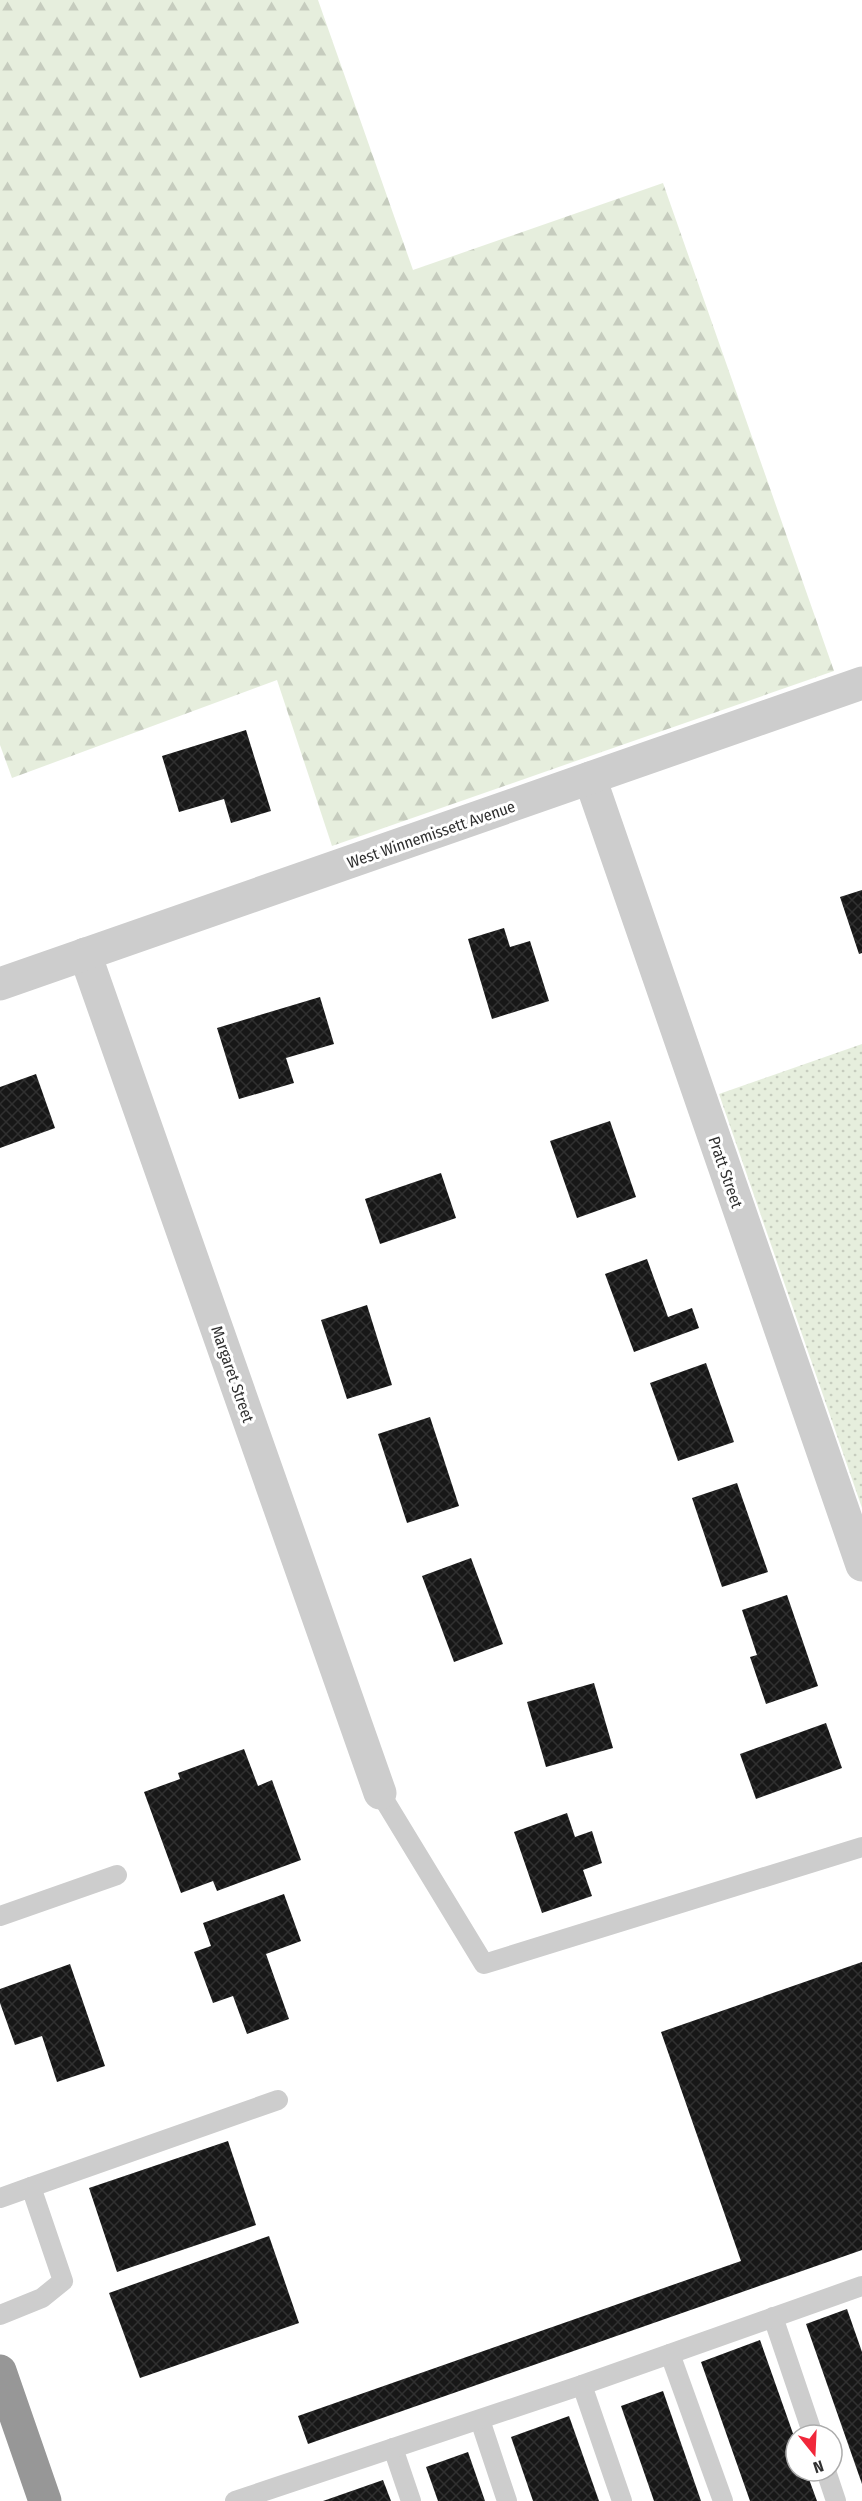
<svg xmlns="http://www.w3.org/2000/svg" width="862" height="2501" viewBox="0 0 862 2501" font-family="'Fira Sans Condensed',sans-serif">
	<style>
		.grass { fill: url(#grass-dots) }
		.forest { fill: url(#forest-firs) }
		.building { fill: url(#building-cross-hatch) }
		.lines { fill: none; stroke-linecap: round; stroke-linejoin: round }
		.lane { stroke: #cdcdcd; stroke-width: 20 }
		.street { stroke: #cdcdcd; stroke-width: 33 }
		.highway { stroke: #979797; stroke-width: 33 }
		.labels { text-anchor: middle; stroke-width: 6; stroke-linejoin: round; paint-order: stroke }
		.street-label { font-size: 16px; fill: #303030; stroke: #fff }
	</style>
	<defs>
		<pattern id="grass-dots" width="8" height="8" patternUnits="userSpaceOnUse" patternTransform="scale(1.5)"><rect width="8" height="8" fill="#e6eedd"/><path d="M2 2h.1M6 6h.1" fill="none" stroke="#c6ccbe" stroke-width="1.8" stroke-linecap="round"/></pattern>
		<pattern id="forest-firs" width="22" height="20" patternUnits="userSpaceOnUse" patternTransform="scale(1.5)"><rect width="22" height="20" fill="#e6eedd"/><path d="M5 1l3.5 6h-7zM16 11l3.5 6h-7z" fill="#c6ccbe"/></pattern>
		<pattern id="building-cross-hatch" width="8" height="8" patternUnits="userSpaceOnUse" patternTransform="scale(1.5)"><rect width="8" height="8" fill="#171717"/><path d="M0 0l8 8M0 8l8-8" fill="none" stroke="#303030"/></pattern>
	</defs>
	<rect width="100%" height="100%" fill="#fff"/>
	<polygon class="grass" points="862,1044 862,1508 719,1094"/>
	<polygon class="forest" points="0,0 318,0 413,270 663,183 834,671 332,846 277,680 12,778 0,745"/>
	<g class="building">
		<polygon points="246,730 271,811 231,823 224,799 179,812 162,756"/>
		<polygon points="862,890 862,953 859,954 840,897"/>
		<polygon points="504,928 510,947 530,941 549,1001 492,1019 468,939"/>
		<polygon points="320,997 334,1044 286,1058 294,1083 239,1099 217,1028"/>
		<polygon points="36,1074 55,1128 0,1148 0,1087"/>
		<polygon points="610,1121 636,1197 577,1218 550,1141"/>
		<polygon points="441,1173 456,1218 380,1244 365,1199"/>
		<polygon points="647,1259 668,1317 692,1308 699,1328 634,1352 605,1274"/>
		<polygon points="367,1305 392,1385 347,1399 321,1320"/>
		<polygon points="706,1363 734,1442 678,1461 650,1383"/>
		<polygon points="430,1417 459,1506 407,1523 378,1434"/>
		<polygon points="737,1483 768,1572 722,1587 692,1498"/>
		<polygon points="471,1558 503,1644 454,1662 422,1576"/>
		<polygon points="787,1595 818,1686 766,1704 750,1657 757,1655 742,1610"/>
		<polygon points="594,1683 613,1748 546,1767 527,1702"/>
		<polygon points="826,1723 842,1768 756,1799 740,1754"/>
		<polygon points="244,1749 258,1786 272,1780 301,1860 217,1891 213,1881 181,1893 144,1792 180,1779 178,1773"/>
		<polygon points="567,1813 575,1837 592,1831 602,1863 583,1870 592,1896 542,1913 514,1832"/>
		<polygon points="284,1894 301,1941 266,1954 289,2019 247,2034 233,1996 213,2003 194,1952 211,1946 203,1923"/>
		<polygon points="862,1962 862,2250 308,2444 298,2416 741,2261 661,2032"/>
		<polygon points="70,1964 105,2066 57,2082 42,2036 15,2045 0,2003 0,1989"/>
		<polygon points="228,2141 256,2225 117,2272 89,2188"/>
		<polygon points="269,2236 299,2323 140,2378 109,2293"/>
		<polygon points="847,2309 862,2352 862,2484 806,2324"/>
		<polygon points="760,2340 796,2442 796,2471 806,2471 817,2501 750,2501 701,2362"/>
		<polygon points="663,2391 701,2501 654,2501 621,2406"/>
		<polygon points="569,2416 599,2501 533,2501 511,2437"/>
		<polygon points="468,2452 485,2501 438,2501 426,2467"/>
		<polygon points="383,2480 391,2501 323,2501"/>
	</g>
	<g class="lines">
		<g class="lane">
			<polyline points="380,1793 484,1964 862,1847"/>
			<polyline points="0,1916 117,1875"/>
			<polyline points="31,2187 278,2100"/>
			<polyline points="0,2198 31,2187 63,2281 42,2298 0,2315"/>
			<polyline points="773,2317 813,2435"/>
			<polyline points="670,2354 723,2501"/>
			<polyline points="582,2385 862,2286"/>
			<polyline points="480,2420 507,2501"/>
			<polyline points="393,2448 411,2501"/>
			<polyline points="826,2471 836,2501"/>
			<polyline points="235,2501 582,2385 622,2501"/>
		</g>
		<g class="street">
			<polyline points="590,778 862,1565"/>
			<polyline points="85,954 380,1793"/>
			<polyline points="0,984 862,683"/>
		</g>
		<polyline class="highway" points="0,2371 45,2501"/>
	</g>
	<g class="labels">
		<g class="street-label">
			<text transform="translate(431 834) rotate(-19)" y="6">West Winnemissett Avenue</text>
			<text transform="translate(726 1172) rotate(71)" y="6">Pratt Street</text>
			<text transform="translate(233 1374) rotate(71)" y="6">Margaret Street</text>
		</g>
	</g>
	<g transform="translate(814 2453) rotate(162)"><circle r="28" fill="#ffffff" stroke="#acacac" stroke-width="1.5"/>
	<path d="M0-4.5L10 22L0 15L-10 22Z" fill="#f1273a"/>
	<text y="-9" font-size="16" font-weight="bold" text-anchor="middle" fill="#303030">N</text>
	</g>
</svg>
